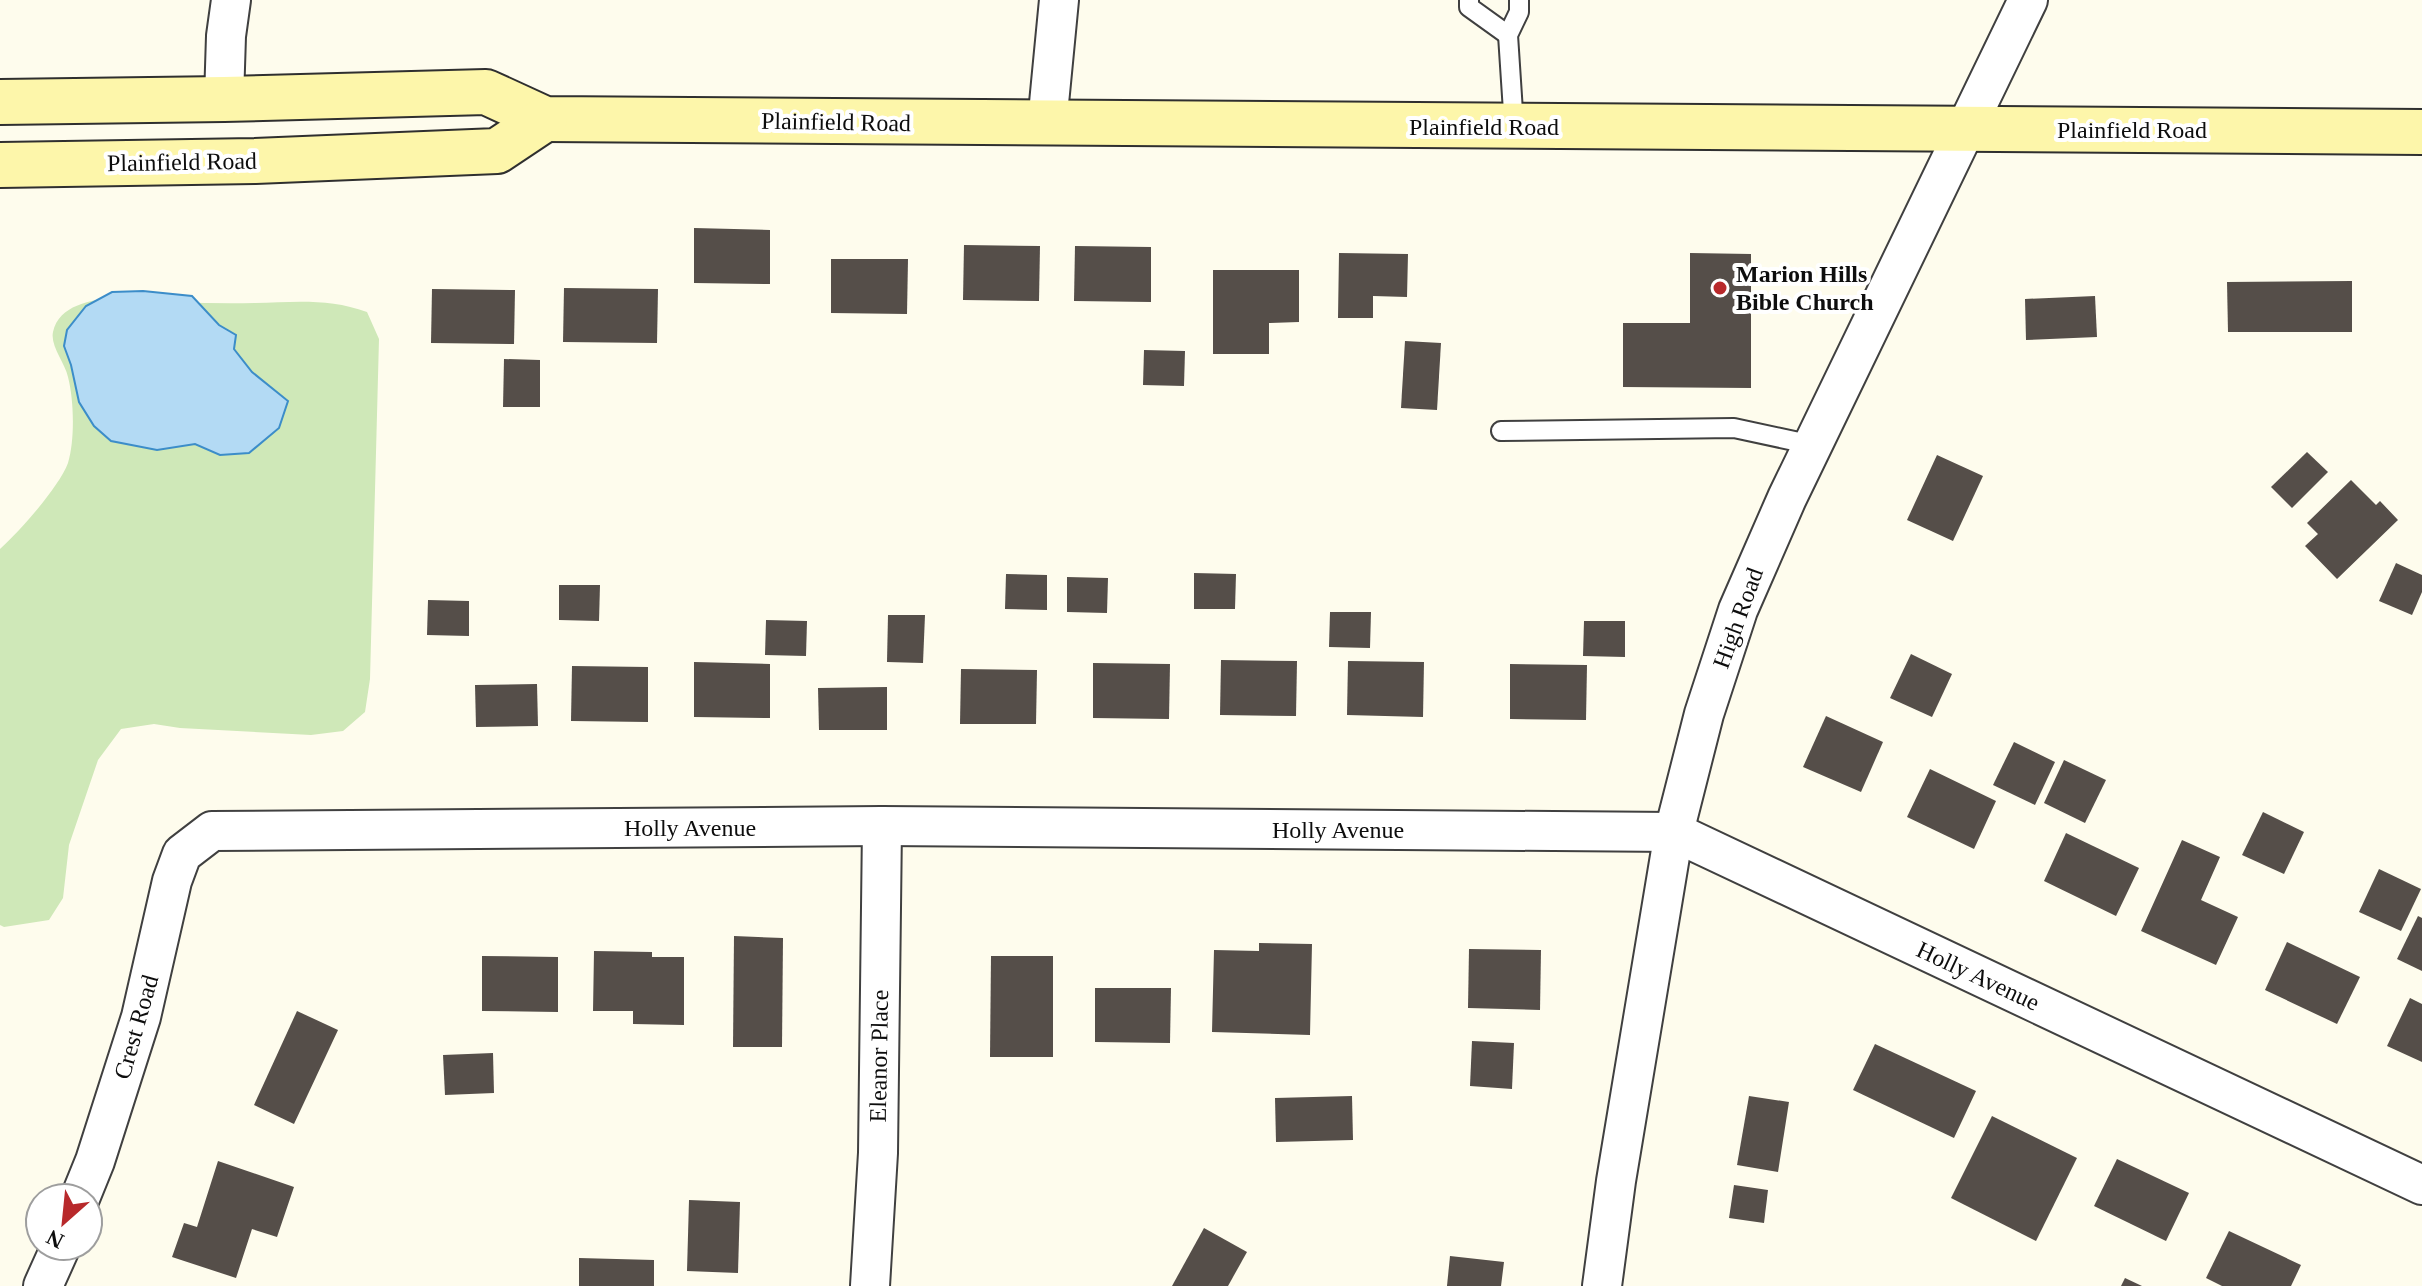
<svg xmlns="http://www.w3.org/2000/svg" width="2422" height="1286" viewBox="0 0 2422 1286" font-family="'Times New Roman',serif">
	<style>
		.green { fill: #cfe8b8 }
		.water { fill: #b3daf4; stroke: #3c8dc9; stroke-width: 2 }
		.building { fill: #554e49 }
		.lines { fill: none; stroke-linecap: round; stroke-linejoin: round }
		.service-casing { stroke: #404040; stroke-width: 22 }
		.minor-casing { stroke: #404040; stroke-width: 42 }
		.secondary-casing { stroke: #2f2f2f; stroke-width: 48 }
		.service { stroke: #fff; stroke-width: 18 }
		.minor { stroke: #fff; stroke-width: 38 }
		.secondary { stroke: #fdf6aa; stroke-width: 44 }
		.poi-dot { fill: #b8292b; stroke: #fff; stroke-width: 3 }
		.labels { text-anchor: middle; stroke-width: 8; stroke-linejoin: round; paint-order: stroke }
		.street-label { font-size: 24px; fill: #0d0d0d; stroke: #fff }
		.poi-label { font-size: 24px; font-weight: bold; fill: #0d0d0d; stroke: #fff; text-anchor: start }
	</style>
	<rect width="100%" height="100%" fill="#fefced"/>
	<path class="green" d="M 113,298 L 130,301 C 171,302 213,304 255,303 C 294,302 329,298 367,312 L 379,339 L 370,679 L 365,712 L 343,731 L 311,735 L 180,728 L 154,724 L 121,729 L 98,760 L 69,845 L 63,898 L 49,920 L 4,927 L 0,925 L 0,549 C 20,531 59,487 68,463 C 75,440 74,400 68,377 C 65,363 50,346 53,332 C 59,305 91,300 113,298 Z"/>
	<polygon class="water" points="143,291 192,296 219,325 236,335 234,349 252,372 288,401 279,428 249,453 220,455 195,444 157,450 111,441 94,426 79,402 71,365 64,346 67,330 86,306 112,292"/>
	<g class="building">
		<polygon points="694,228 770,230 770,284 694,283"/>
		<polygon points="964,245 1040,246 1039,301 963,300"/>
		<polygon points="1075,246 1151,247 1151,302 1074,301"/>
		<polygon points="1339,253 1408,254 1407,297 1373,296 1373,318 1338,318"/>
		<polygon points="1690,253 1751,254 1751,388 1623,387 1623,323 1690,323"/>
		<polygon points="831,259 908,259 907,314 831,313"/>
		<polygon points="1213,270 1299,270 1299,322 1269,323 1269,354 1213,354"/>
		<polygon points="2352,281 2352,332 2228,332 2227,282"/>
		<polygon points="564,288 658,289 657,343 563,342"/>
		<polygon points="432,289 515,290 514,344 431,343"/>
		<polygon points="2095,296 2097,337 2026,340 2025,299"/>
		<polygon points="1405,341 1441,343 1437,410 1401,408"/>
		<polygon points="1144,350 1185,351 1184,386 1143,385"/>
		<polygon points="504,359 540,360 540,407 503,407"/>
		<polygon points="2307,452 2328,472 2292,508 2271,487"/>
		<polygon points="1937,455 1983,476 1953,541 1907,520"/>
		<polygon points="2351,480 2376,505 2380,501 2398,520 2337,579 2305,546 2318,534 2307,523"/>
		<polygon points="2396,563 2422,575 2422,592 2412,615 2379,601"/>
		<polygon points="1194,573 1236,574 1235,609 1194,609"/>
		<polygon points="1006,574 1047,575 1047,610 1005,609"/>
		<polygon points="1067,577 1108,578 1107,613 1067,612"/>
		<polygon points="559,585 600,585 599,621 559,620"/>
		<polygon points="428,600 469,601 469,636 427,635"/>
		<polygon points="1330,612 1371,612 1370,648 1329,647"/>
		<polygon points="888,615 925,615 923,663 887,662"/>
		<polygon points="766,620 807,621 806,656 765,655"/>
		<polygon points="1584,621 1625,621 1625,657 1583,656"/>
		<polygon points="1911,654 1952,674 1932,717 1890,698"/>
		<polygon points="1221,660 1297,661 1296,716 1220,715"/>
		<polygon points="1348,661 1424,662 1423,717 1347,715"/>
		<polygon points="694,662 770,664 770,718 694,717"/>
		<polygon points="1093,663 1170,664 1169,719 1093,718"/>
		<polygon points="1510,664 1587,665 1586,720 1510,719"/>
		<polygon points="572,666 648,667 648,722 571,721"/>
		<polygon points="961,669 1037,670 1036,724 960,724"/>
		<polygon points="537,684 538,726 476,727 475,685"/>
		<polygon points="887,687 887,730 819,730 818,688"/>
		<polygon points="1826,716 1883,742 1861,792 1803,767"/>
		<polygon points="2014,742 2055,762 2035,805 1993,785"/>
		<polygon points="2064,760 2106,780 2085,823 2044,803"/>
		<polygon points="1930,769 1996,801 1974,849 1907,817"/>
		<polygon points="2263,812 2304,832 2284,874 2242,855"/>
		<polygon points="2066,833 2139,868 2116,916 2044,881"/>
		<polygon points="2182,840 2220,857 2201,900 2238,917 2216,965 2141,931"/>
		<polygon points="2379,869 2421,889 2401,931 2359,912"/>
		<polygon points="2418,916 2422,918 2422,971 2397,959"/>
		<polygon points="734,936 783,938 782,1047 733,1047"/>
		<polygon points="2287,942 2360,977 2337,1024 2265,990"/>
		<polygon points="1259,943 1312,944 1310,1035 1212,1032 1214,950 1259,951"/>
		<polygon points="1469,949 1541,950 1540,1010 1468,1008"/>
		<polygon points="594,951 652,952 652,957 684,957 684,1025 633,1024 633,1011 593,1011"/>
		<polygon points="482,956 558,957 558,1012 482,1011"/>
		<polygon points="991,956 1053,956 1053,1057 990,1057"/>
		<polygon points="1095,988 1171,988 1170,1043 1095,1042"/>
		<polygon points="2410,998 2422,1004 2422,1062 2387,1046"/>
		<polygon points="297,1011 338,1030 294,1124 254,1105"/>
		<polygon points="1472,1041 1514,1043 1512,1089 1470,1086"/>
		<polygon points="1875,1044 1976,1091 1954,1138 1853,1090"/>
		<polygon points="493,1053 494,1093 445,1095 443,1055"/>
		<polygon points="1352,1096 1353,1140 1276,1142 1275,1098"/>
		<polygon points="1749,1096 1789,1102 1778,1172 1737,1165"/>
		<polygon points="1992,1116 2077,1158 2036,1241 1951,1198"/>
		<polygon points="2117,1159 2189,1193 2166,1241 2094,1206"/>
		<polygon points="218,1161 294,1187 277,1237 252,1229 236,1278 172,1257 184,1223 197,1227"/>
		<polygon points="1734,1185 1768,1190 1764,1223 1729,1218"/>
		<polygon points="689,1200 740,1202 738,1273 687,1271"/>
		<polygon points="1204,1228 1247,1252 1228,1286 1172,1286"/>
		<polygon points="2229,1231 2301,1265 2291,1286 2222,1286 2206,1278"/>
		<polygon points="1450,1256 1504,1262 1501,1286 1447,1286"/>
		<polygon points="579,1258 654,1260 654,1286 579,1286"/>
		<polygon points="2125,1278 2142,1286 2121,1286"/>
	</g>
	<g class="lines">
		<g class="service-casing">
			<g id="service">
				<polyline points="1469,0 1469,7 1508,35"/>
				<polyline points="1514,127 1508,35 1519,12 1519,0"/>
				<polyline points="1501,431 1734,428 1813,445"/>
			</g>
		</g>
		<g class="minor-casing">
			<g id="minor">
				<polyline points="224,99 226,36 231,0"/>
				<polyline points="1047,124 1059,0"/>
				<polyline points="80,1198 95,1161 141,1017 172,881 182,854 212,831 882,826 1674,832 2422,1185"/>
				<polyline points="43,1286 61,1246"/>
				<polyline points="870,1286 878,1153 882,826"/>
				<polyline points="1602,1286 1616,1181 1674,832 1704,714 1738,610 1787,498 2028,0"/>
			</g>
		</g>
		<g class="secondary-casing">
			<g id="secondary">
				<polyline points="0,102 224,99 486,92 545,119 2422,132"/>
				<polyline points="0,165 255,161 497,151 545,119"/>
			</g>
		</g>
		<use href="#service" class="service"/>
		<use href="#minor" class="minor"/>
		<use href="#secondary" class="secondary"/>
	</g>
	<circle class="poi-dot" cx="1720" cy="288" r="8"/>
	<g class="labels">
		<g class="street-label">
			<text transform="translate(836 122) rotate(1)" y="8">Plainfield Road</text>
			<text x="1484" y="135">Plainfield Road</text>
			<text x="2132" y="138">Plainfield Road</text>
			<text transform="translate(182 162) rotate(-1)" y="8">Plainfield Road</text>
			<text transform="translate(1738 618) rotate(-70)" y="8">High Road</text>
			<text x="690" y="836">Holly Avenue</text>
			<text x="1338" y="838">Holly Avenue</text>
			<text transform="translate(1978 976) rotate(25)" y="8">Holly Avenue</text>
			<text transform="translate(136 1027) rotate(-74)" y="8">Crest Road</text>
			<text transform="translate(879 1056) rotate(-89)" y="8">Eleanor Place</text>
		</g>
		<g class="poi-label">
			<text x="1736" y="282">Marion Hills<tspan x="1736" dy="28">Bible Church</tspan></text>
		</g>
	</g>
	<g transform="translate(64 1222) rotate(207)"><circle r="38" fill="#ffffff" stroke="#9e9e9e" stroke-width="2"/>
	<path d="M0-6L14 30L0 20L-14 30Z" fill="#b8292b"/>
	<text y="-12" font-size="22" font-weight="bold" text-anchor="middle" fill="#0d0d0d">N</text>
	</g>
</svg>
